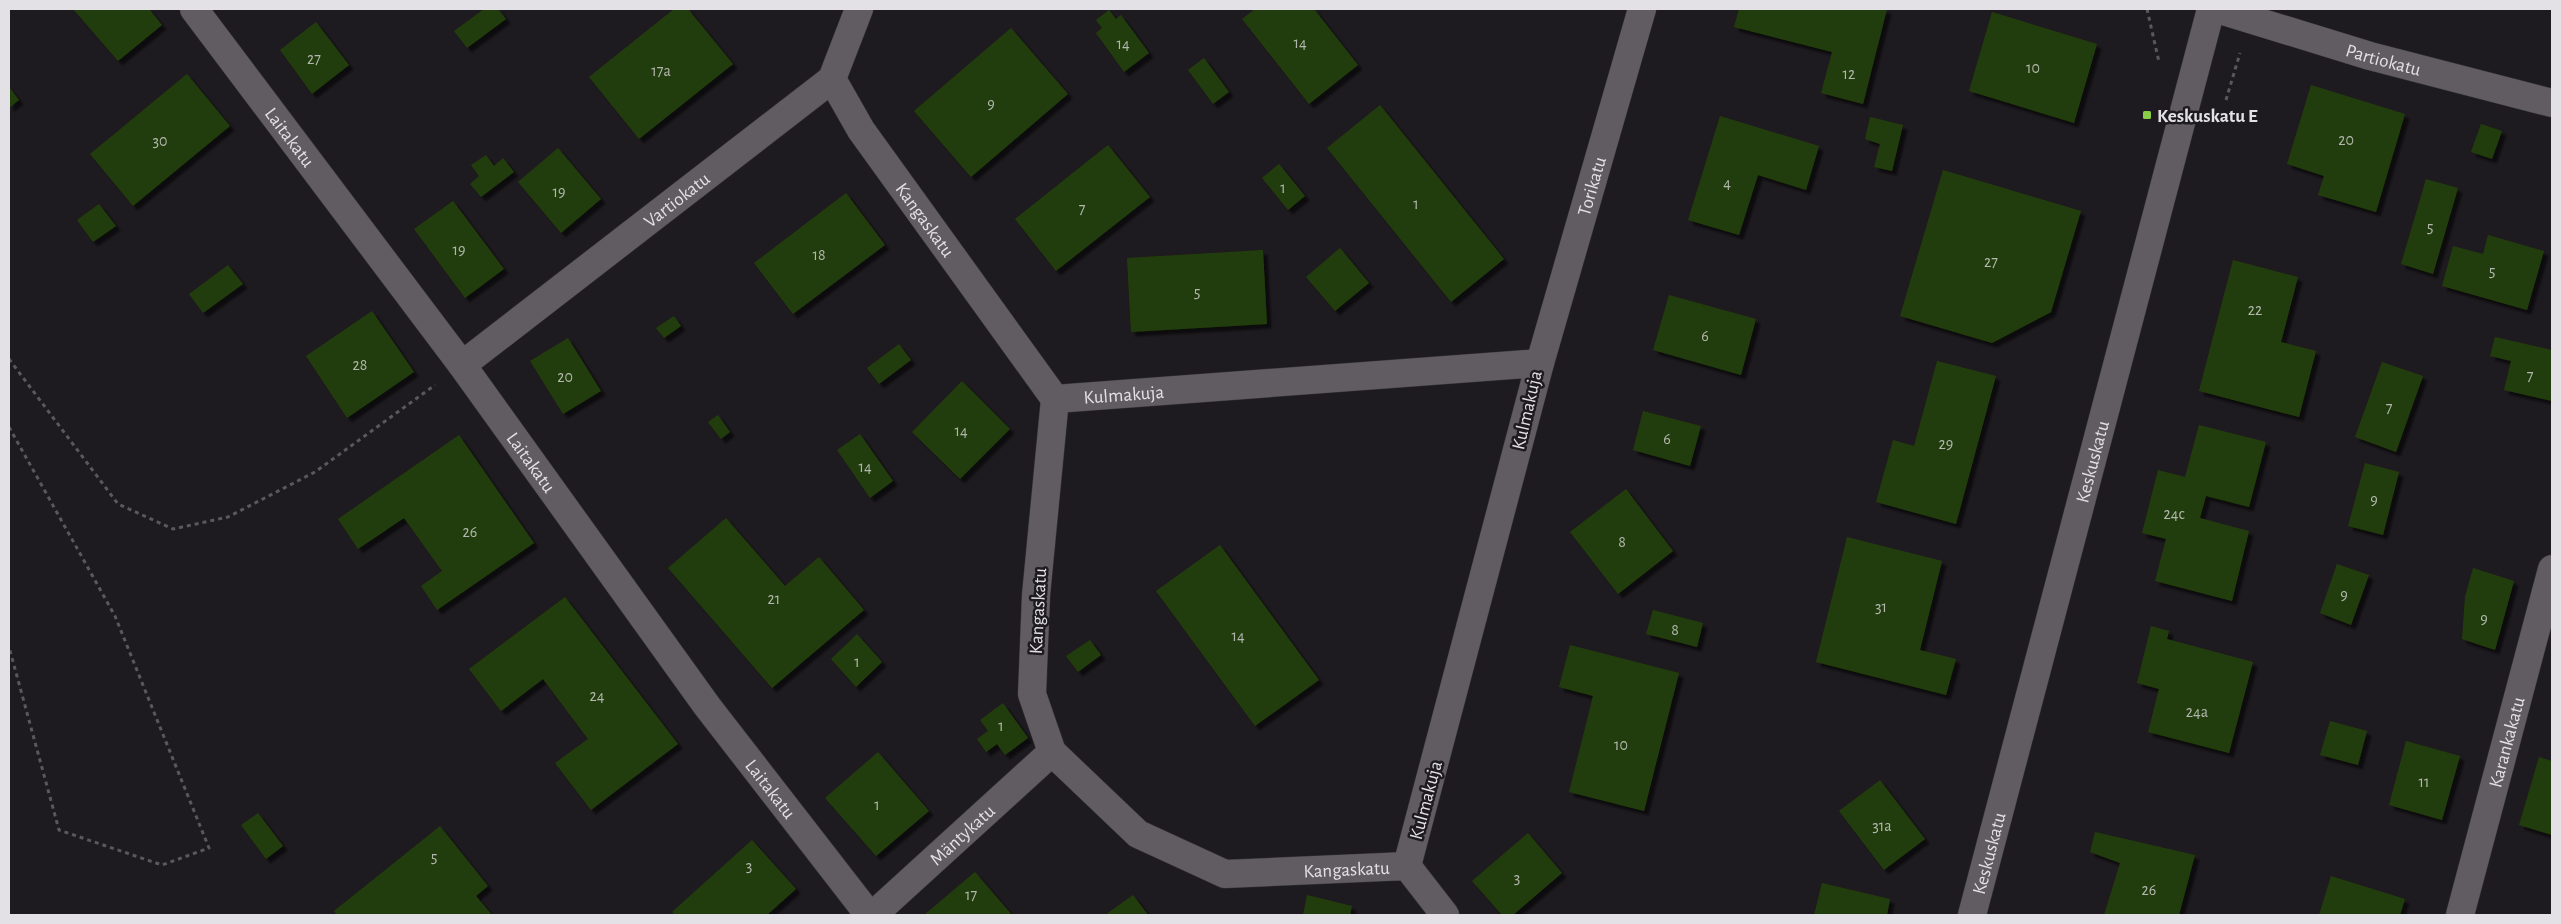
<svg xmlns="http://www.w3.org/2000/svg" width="2561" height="924" viewBox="0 0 2561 924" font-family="'Alegreya Sans',sans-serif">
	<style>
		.building { fill: #243e09; filter: url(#shadow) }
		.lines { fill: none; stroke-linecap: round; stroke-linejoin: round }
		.street-casing { stroke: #383639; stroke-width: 29 }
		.secondary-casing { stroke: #383639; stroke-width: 29 }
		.path { stroke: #5b585d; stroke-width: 3; stroke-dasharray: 4 4; stroke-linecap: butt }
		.street { stroke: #605c62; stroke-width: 28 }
		.secondary { stroke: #605c62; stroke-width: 28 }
		.poi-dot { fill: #8ace47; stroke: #1e1b20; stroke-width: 2 }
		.labels { text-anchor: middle; stroke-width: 5; stroke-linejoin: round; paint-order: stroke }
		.number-label { font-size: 16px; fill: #b3b8ae }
		.street-label { font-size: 19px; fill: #e3e1e5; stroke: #1e1b20 }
		.poi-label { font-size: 19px; font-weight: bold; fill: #e3e1e5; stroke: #1e1b20; text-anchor: start }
	</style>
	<defs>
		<filter id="shadow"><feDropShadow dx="4.5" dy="4.5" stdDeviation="1" flood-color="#0009"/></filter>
	</defs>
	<rect width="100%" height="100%" fill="#1e1b20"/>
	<g class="building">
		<polygon points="73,9 149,9 162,25 118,61"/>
		<polygon points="484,9 498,9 506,19 467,48 454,31"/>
		<polygon points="674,9 688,9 733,64 639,139 589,77"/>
		<polygon points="1255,9 1314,9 1358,65 1309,104 1242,19"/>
		<polygon points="1739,9 1887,9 1863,104 1821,93 1832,52 1734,27"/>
		<polygon points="1109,10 1116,19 1121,15 1149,53 1124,72 1096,33 1102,28 1096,20"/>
		<polygon points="1992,12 2097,44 2074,123 1969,91"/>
		<polygon points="316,22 349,65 312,94 280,50"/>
		<polygon points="1011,28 1068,94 971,177 914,111"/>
		<polygon points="1204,58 1229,92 1213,104 1188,70"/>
		<polygon points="187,74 230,126 133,206 90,154"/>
		<polygon points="2311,85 2405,114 2376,212 2318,195 2324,176 2287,164"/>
		<polygon points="9,87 19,100 9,108"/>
		<polygon points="1380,105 1504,259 1451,302 1327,148"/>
		<polygon points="1720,116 1819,146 1806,190 1758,175 1739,235 1688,220"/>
		<polygon points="1870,117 1903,125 1892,171 1874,167 1880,144 1865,139"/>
		<polygon points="2481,124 2502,131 2492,159 2471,152"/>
		<polygon points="1108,145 1150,197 1056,271 1015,219"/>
		<polygon points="558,148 601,199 561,233 518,182"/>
		<polygon points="486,155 494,166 503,158 514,172 481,197 470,184 479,176 471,165"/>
		<polygon points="1279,164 1305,196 1288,210 1262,178"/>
		<polygon points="1943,170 2081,211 2051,312 1992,343 1900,316"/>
		<polygon points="2426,179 2458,188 2433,274 2401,264"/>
		<polygon points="846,193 885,245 793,314 754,263"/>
		<polygon points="453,201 504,269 465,298 414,229"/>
		<polygon points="99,204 116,226 93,242 77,220"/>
		<polygon points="2488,235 2544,251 2527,310 2442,286 2453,246 2483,254"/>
		<polygon points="1340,248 1369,283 1335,311 1306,277"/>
		<polygon points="1263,250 1267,324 1131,332 1127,258"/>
		<polygon points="2233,260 2298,277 2281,342 2316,351 2299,417 2199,391"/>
		<polygon points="228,265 243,284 203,313 189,294"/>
		<polygon points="1669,295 1756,319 1741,375 1653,350"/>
		<polygon points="372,311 414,372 347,418 306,356"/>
		<polygon points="674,316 681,326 664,338 656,328"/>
		<polygon points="2495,337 2552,350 2552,401 2504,390 2511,361 2490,356"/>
		<polygon points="568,338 601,391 563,414 530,361"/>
		<polygon points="899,344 911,360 879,384 867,368"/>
		<polygon points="1937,361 1996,376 1956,524 1876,502 1893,440 1914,446"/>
		<polygon points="2382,362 2423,376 2396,452 2355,437"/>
		<polygon points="962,381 1010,429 960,479 912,432"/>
		<polygon points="1643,411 1701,426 1690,466 1633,450"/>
		<polygon points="718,415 730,432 721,439 708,422"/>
		<polygon points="2199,425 2266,442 2249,507 2206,496 2200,518 2249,531 2232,601 2155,581 2166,539 2142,533 2158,470 2185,477"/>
		<polygon points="860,434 893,481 870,498 837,450"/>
		<polygon points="459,435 534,543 437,610 421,586 442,571 404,518 358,549 338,519"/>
		<polygon points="2365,463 2399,472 2383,535 2348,526"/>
		<polygon points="1626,489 1673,551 1618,594 1570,532"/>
		<polygon points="726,518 785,586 819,557 864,610 772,688 668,568"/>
		<polygon points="1847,537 1942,561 1920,650 1956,659 1946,695 1816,662"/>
		<polygon points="1220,545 1319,680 1255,726 1156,591"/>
		<polygon points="2337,564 2369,575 2351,625 2320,613"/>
		<polygon points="2473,568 2514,581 2495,650 2462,639 2465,597"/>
		<polygon points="565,597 678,744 591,810 555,763 588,739 543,679 501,711 469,669"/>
		<polygon points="1653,610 1703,623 1697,647 1646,634"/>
		<polygon points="2151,626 2169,631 2167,639 2253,662 2229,753 2148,732 2159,689 2137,683"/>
		<polygon points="857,634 882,662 856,687 831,659"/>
		<polygon points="1090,640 1101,655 1078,672 1066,656"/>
		<polygon points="1570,645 1679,673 1644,811 1569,792 1593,696 1559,687"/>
		<polygon points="1003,703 1028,738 1005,755 997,744 986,752 977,739 988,731 980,720"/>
		<polygon points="2330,721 2367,731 2358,765 2320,755"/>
		<polygon points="2406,741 2460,756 2442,820 2389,805"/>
		<polygon points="878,752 929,811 876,856 825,798"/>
		<polygon points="2539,757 2552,761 2552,835 2519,825"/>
		<polygon points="1880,780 1925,839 1884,870 1839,811"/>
		<polygon points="258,813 283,846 266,859 241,825"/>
		<polygon points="440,826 488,886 476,896 492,915 337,915 334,911"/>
		<polygon points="2095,832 2195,855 2179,915 2104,915 2120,863 2090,852"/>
		<polygon points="1528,833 1562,873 1513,915 1502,915 1472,881"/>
		<polygon points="752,840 796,889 767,915 675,915 672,912"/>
		<polygon points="975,872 1012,915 924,915"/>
		<polygon points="2331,876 2405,899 2400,915 2319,915"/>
		<polygon points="1822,883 1890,899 1887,915 1814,915"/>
		<polygon points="1133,895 1148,915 1105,915"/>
		<polygon points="1307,895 1352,906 1350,915 1303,915"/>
	</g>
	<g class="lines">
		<g class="street-casing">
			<g id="street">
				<path id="s1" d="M 194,9 L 462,365 L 707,706 L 869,915"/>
				<path id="s2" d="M 2217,9 L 2370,56 L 2552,103"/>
				<path id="s3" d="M 832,79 L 861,130 L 1055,399 L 1036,595 L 1032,694 L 1052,752 L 1138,834 L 1225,874 L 1407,866 L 1445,915"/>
				<path id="s4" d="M 1540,363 L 1642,9"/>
				<path id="s5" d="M 462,365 L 832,79 L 859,9"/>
				<path id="s6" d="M 1055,399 L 1540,363 L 1407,866"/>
				<path id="s7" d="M 873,915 L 1052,752"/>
				<path id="s8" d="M 2460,915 L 2552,569"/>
			</g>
		</g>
		<g class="secondary-casing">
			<g id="secondary">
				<path id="s9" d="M 1972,915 L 2211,9"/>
			</g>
		</g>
		<g class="path">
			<polyline points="2147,9 2159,62"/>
			<polyline points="2226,100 2240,53"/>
			<polyline points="9,359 118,504 173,529 228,517 315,472 435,385"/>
			<polyline points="9,427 115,616 209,848 162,865 59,830 9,647"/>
		</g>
		<use href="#street" class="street"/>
		<use href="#secondary" class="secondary"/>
	</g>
	<rect class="poi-dot" x="2142" y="110" width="10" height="10" rx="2.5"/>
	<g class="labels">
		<g class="number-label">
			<text x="1300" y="48">14</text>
			<text x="1123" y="49">14</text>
			<text x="314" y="64">27</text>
			<text x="2033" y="73">10</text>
			<text x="661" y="76">17a</text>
			<text x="1849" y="79">12</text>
			<text x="991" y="109">9</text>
			<text x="2346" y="145">20</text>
			<text x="160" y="146">30</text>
			<text x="1727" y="188">4</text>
			<text x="1283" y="193">1</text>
			<text x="559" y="197">19</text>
			<text x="1416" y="209">1</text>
			<text x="1082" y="214">7</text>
			<text x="2430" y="232">5</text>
			<text x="459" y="255">19</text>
			<text x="819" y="260">18</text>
			<text x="1991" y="267">27</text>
			<text x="2492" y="276">5</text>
			<text x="1197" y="297">5</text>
			<text x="2255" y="315">22</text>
			<text x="1705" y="341">6</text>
			<text x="360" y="370">28</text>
			<text x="2530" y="381">7</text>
			<text x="565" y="382">20</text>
			<text x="2389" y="413">7</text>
			<text x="961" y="436">14</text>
			<text x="1667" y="444">6</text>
			<text x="1946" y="449">29</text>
			<text x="865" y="472">14</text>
			<text x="2374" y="505">9</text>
			<text x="2174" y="519">24c</text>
			<text x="470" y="537">26</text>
			<text x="1622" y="547">8</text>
			<text x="2344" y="600">9</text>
			<text x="774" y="604">21</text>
			<text x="1881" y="612">31</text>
			<text x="2484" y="624">9</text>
			<text x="1675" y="635">8</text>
			<text x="1238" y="641">14</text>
			<text x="857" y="667">1</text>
			<text x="597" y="701">24</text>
			<text x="2197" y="717">24a</text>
			<text x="1001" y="731">1</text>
			<text x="1621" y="750">10</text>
			<text x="2424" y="787">11</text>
			<text x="877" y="810">1</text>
			<text x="1882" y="831">31a</text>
			<text x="434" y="862">5</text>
			<text x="749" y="871">3</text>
			<text x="1517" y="883">3</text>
			<text x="2149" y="895">26</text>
			<text x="971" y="900">17</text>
		</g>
		<g class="street-label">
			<text dy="7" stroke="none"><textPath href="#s2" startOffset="174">Partiokatu</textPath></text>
			<text dy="7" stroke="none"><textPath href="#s1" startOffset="160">Laitakatu</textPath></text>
			<text dy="7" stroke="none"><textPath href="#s4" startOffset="184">Torikatu</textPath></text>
			<text dy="7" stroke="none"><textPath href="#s5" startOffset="271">Vartiokatu</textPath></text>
			<text dy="7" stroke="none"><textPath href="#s3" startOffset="169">Kangaskatu</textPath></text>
			<text dy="7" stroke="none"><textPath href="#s6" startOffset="69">Kulmakuja</textPath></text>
			<text transform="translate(1526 410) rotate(-77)" y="7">Kulmakuja</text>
			<text dy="7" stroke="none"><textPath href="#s1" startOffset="565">Laitakatu</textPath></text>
			<text dy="7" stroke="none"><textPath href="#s9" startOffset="469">Keskuskatu</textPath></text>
			<text transform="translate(1037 611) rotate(-87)" y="7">Kangaskatu</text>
			<text dy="7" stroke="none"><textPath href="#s8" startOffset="179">Karankakatu</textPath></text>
			<text dy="7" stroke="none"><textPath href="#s1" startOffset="970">Laitakatu</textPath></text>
			<text transform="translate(1425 800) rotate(-75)" y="7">Kulmakuja</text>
			<text dy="7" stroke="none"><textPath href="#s7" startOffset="120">Mäntykatu</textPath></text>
			<text dy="7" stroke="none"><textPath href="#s9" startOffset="64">Keskuskatu</textPath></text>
			<text dy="7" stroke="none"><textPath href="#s3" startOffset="1084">Kangaskatu</textPath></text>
		</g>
		<g class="poi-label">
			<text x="2157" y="122">Keskuskatu E</text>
		</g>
	</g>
	<rect width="2561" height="924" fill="none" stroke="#e3e1e5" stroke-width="20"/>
</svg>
